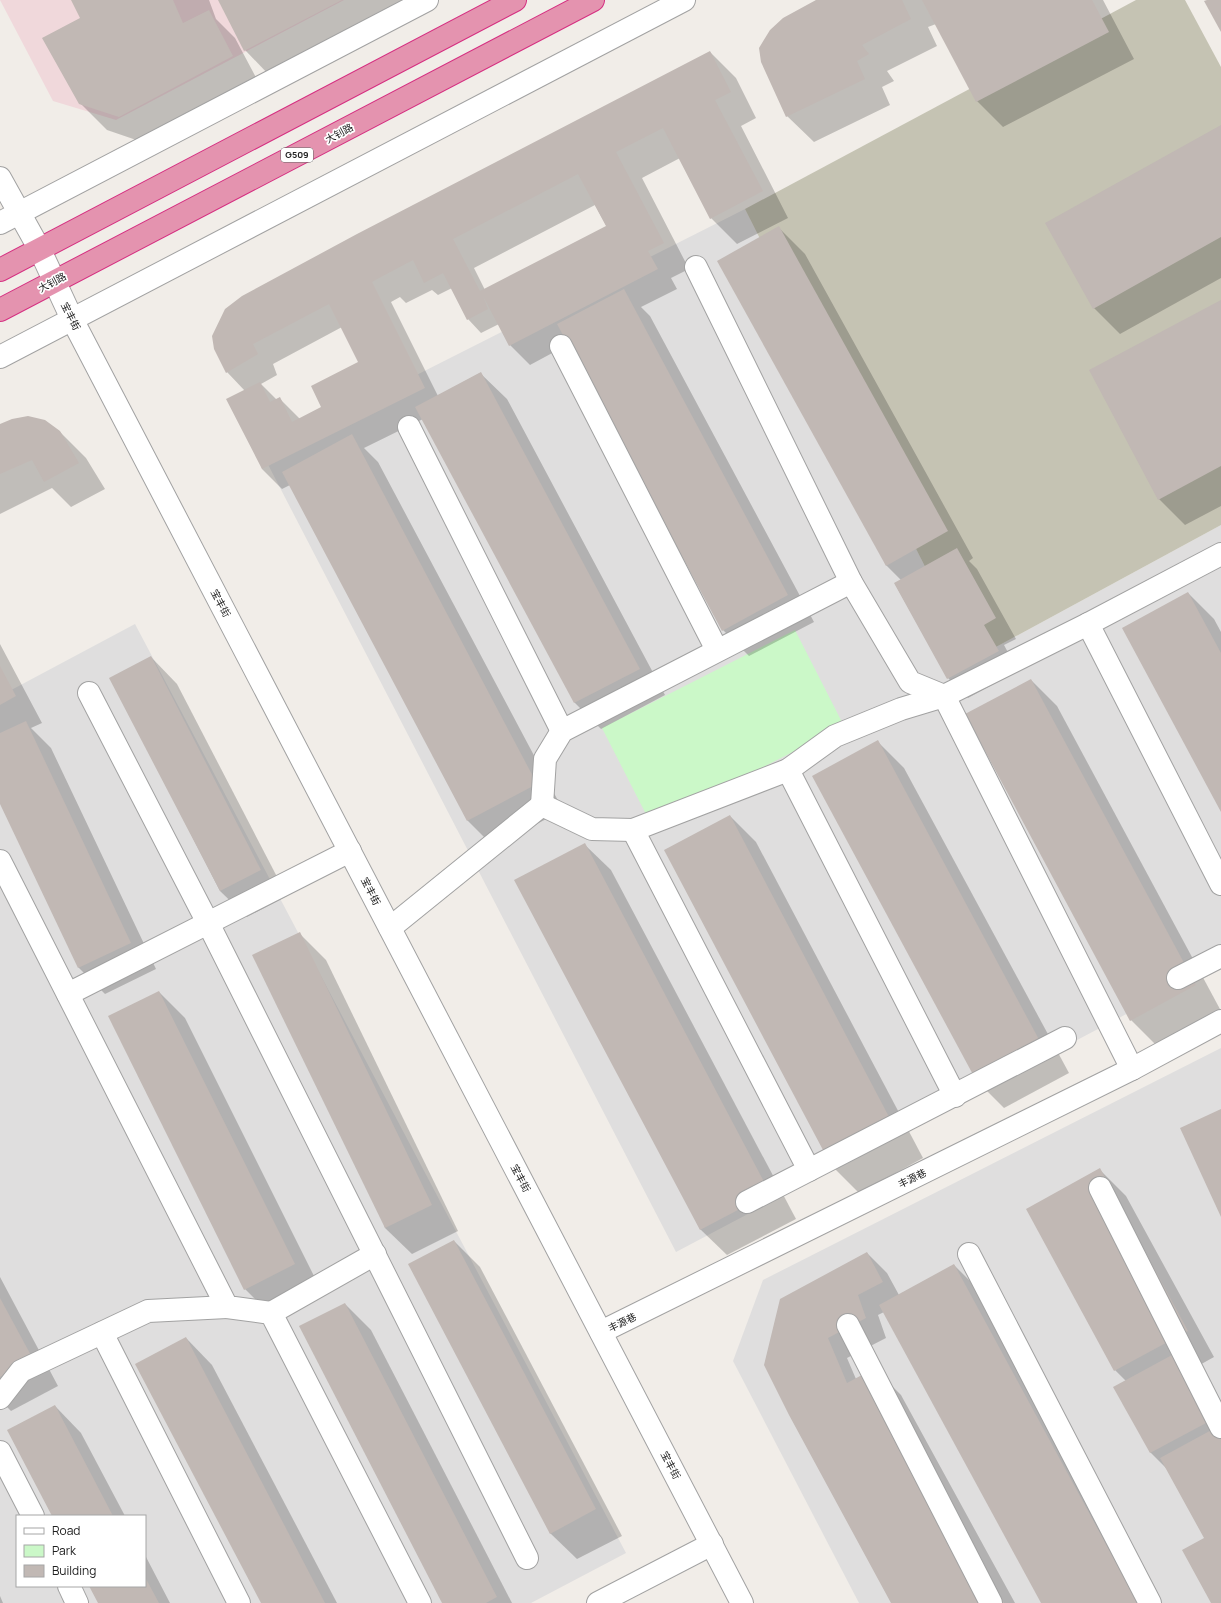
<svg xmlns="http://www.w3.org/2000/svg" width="1221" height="1603" viewBox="0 0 1221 1603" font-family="Manrope,'Noto Sans SC',sans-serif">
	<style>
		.residential { fill: #dfdede; fill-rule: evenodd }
		.commercial { fill: #f0d8db }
		.construction { fill: #c5c3b3 }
		.park { fill: #cbf8c8 }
		.shadow { fill: #0003; fill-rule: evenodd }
		.building { fill: #c1b8b4; fill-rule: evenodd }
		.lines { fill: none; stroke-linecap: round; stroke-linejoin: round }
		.minor-casing { stroke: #a2a2a2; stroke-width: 24 }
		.highway-casing { stroke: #d52f81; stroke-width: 24 }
		.minor { stroke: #fff; stroke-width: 22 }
		.highway { stroke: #e493af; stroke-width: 22 }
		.labels { text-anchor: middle; stroke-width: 3.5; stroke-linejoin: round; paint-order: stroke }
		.shield { fill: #fff; stroke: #646464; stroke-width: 1 }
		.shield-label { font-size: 9px; font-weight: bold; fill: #212121 }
		.street-label { font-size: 10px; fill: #212121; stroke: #fff }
	</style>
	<rect width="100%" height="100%" fill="#f1ede8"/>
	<g class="residential">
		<polygon points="745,209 972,660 1221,525 1221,964 676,1252 262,453"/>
		<path d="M 135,624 L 626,1553 L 531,1603 L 0,1603 L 0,696 ZM 17,1516 L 145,1516 L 145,1586 L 17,1586 Z"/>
		<polygon points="1221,1048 1221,1603 859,1603 733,1361 763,1280"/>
	</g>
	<polygon class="commercial" points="0,0 344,0 116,120 53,101"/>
	<polygon class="construction" points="1136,0 1185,0 1221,67 1221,525 972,660 745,209"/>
	<polygon class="park" points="795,630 844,726 651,824 602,728"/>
	<g class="shadow">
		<polygon points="72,0 209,0 216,19 235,38 259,83 145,143 107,130 80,103 82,19"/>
		<polygon points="219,0 418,0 271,77 245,50"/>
		<polygon points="816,0 1103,0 1134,59 1003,127 977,101 936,24 928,27 937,46 887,71 894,81 882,87 890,105 814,142 787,116"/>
		<path d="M 710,52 L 736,78 L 756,118 L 741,126 L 788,218 L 737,244 L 711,218 L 680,158 L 642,178 L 689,269 L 671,278 L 677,289 L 641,307 L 650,316 L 814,622 L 749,656 L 723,630 L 569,344 L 530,365 L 510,345 L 499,324 L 481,333 L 468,319 L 452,288 L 438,295 L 432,290 L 406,303 L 400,297 L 391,302 L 438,396 L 480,373 L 507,399 L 665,695 L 601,729 L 575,703 L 423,419 L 364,448 L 378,462 L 563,810 L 494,847 L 468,821 L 290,485 L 282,489 L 262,469 L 245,391 L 227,372 L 215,348 ZM 595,205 L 607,227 L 485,290 L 474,268 ZM 342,327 L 360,363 L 322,408 L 300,419 L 280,399 L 277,400 L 261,384 L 277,375 L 273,364 Z"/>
		<polygon points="1221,126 1221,278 1120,334 1094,308"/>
		<polygon points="779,228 805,254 973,558 969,561 977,569 1016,639 1004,645 1018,671 968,698 948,678 895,584 901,580 886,565"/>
		<polygon points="1221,301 1221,506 1185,525 1159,499"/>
		<polygon points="0,426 59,431 86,458 105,489 71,507 52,488 0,514"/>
		<polygon points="1188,593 1214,619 1221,632 1221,810"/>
		<polygon points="0,644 42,723 31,728 51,748 156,969 105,994 79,968 0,801"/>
		<polygon points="151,657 177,684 287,896 247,917 220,891 111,678"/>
		<polygon points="1031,680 1057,706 1221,1011 1157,1046 1131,1020"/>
		<polygon points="878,742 904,768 1069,1073 1004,1108 978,1082"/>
		<polygon points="730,816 756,842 923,1158 859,1193 832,1166"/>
		<polygon points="584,844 611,870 796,1219 727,1255 700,1229"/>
		<polygon points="300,934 326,960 458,1231 412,1254 385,1228"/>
		<polygon points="159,992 185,1018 321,1290 271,1315 245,1289"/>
		<polygon points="1100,1170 1126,1196 1214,1357 1187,1372 1221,1431 1221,1603 1212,1603 1206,1538 1169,1471 1150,1452 1126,1381 1115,1370"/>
		<polygon points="454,1241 480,1267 622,1536 577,1559 550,1533"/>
		<polygon points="867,1253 887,1273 899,1295 954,1265 980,1291 1149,1603 1042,1603 884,1312 878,1315 886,1338 847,1358 856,1379 875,1369 901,1395 1015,1603 892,1603 790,1414"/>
		<polygon points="0,1277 58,1386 11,1411 0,1400"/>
		<polygon points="345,1304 371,1330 512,1603 443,1603"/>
		<polygon points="186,1338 212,1365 337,1603 262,1603"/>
		<polygon points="55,1406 81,1433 125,1516 53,1516"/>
		<polygon points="145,1555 170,1603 99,1603 90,1586 145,1586"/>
		<polygon points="0,1596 3,1603 0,1603"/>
	</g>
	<g class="building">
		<polygon points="71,0 173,0 183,23 209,10 233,56 119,117 79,104 42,38 80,18"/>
		<polygon points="218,0 342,0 244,51"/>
		<polygon points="816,0 902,0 911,19 862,45 869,54 857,61 865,79 786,117 761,62 759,48 770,30 783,18"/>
		<polygon points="922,0 1092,0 1109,32 976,102"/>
		<polygon points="1207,0 1221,0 1221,32 1204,1"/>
		<path d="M 710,51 L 731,92 L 715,100 L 763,191 L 710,219 L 663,128 L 616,152 L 664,243 L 648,251 L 658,269 L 509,346 L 483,296 L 488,309 L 467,320 L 443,273 L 424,283 L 413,260 L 379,278 L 372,282 L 425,388 L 262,469 L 226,399 L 260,382 L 270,402 L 280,397 L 292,422 L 321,407 L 311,386 L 358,362 L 329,304 L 253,344 L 258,354 L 226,373 L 214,349 L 212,336 L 225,309 L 242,296 L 357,234 ZM 578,174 L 606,226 L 480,291 L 453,239 Z"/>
		<polygon points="1221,125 1221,237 1093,309 1045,223"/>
		<polygon points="779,226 948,531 886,566 717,261"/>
		<polygon points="624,289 788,595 722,631 557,324"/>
		<polygon points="1221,300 1221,466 1158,500 1089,370"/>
		<polygon points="481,372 640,669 574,703 415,407"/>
		<polygon points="28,416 45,420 60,431 79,463 44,482 32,460 0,474 0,424 12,419"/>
		<polygon points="352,434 537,784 467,821 282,472"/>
		<polygon points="957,548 996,618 984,625 999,651 947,679 894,583"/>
		<polygon points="1188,592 1221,653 1221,812 1122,628"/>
		<polygon points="151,656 261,870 220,891 109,678"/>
		<polygon points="0,666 16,696 0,705"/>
		<polygon points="1031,679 1196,985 1130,1021 965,714"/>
		<polygon points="26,721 131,943 78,968 0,804 0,733"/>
		<polygon points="878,740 1043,1047 977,1082 812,776"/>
		<polygon points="730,815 897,1132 832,1167 664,850"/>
		<polygon points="585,843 770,1193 700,1230 514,880"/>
		<polygon points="300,932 432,1205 385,1228 252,955"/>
		<polygon points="159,991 295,1264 244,1290 108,1016"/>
		<polygon points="1221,1109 1221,1217 1180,1128"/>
		<polygon points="1100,1168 1188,1331 1114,1371 1026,1209"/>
		<polygon points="454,1240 596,1509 550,1534 408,1264"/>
		<polygon points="867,1252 883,1282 858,1295 866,1318 828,1338 847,1383 875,1368 1004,1603 891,1603 789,1415 764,1365 780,1299"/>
		<polygon points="954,1264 1138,1603 1041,1603 879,1305"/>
		<polygon points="0,1298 33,1359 0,1377"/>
		<polygon points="345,1303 497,1597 486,1603 442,1603 299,1326"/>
		<polygon points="186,1337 325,1603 261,1603 135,1364"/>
		<polygon points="1172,1355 1208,1422 1150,1453 1113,1387"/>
		<polygon points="55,1405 113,1516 52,1516 7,1430"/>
		<polygon points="1217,1427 1221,1434 1221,1603 1211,1603 1182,1550 1204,1538 1160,1458"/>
		<polygon points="145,1577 159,1603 98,1603 89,1586 145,1586"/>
	</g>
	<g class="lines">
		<g class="minor-casing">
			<g id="minor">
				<polyline points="0,178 40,250 72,319 742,1603"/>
				<polyline points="0,223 427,0"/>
				<polyline points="696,267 851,582"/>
				<polyline points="561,346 717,650"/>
				<polyline points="0,357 684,0"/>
				<polyline points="409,427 562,731"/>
				<polyline points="1088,624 1221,884"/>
				<polyline points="89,693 208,923 527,1558"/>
				<polyline points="788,770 955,1096"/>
				<polyline points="542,805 545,759 562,731 851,582 910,682 944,696 1132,1069"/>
				<polyline points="633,830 809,1170"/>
				<polyline points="0,861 227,1307 271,1313 420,1603"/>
				<polyline points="390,928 542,805 592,829 633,830 788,770 835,736 901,709 944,696 1088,624 1221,554"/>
				<polyline points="1178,978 1221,956"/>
				<polyline points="68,994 350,851"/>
				<polyline points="1100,1188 1221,1427"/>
				<polyline points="747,1202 1065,1038"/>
				<polyline points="969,1254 1150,1603"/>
				<polyline points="271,1313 375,1254"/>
				<polyline points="848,1325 991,1603"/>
				<polyline points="601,1332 1132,1069 1221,1021"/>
				<polyline points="102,1333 239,1603"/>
				<polyline points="0,1398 21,1371 148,1311 227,1307"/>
				<polyline points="0,1452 33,1516"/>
				<polyline points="69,1586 77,1603"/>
				<polyline points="598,1603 712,1544"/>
			</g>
		</g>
		<g class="highway-casing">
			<g id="highway">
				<polyline points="0,270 515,0"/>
				<polyline points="0,310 593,0"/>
			</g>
		</g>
		<use href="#minor" class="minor"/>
		<use href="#highway" class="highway"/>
	</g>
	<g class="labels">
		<rect class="shield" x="281" y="148" width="32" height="14" rx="3"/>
		<g class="shield-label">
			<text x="297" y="158">G509</text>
		</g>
		<g class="street-label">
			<text transform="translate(339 133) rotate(-28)" y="4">大钊路</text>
			<text transform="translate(52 282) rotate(-28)" y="4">大钊路</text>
			<text transform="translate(71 316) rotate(63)" y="4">宝丰街</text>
			<text transform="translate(221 603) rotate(62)" y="4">宝丰街</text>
			<text transform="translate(371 891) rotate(63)" y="4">宝丰街</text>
			<text transform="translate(521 1178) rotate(62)" y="4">宝丰街</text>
			<text transform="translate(912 1178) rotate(-26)" y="4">丰源巷</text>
			<text transform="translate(622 1322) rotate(-26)" y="4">丰源巷</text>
			<text transform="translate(671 1465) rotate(62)" y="4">宝丰街</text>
		</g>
	</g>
	<rect x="16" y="1515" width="130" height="72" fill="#ffffff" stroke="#a6a6a6"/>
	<rect x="24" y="1528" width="20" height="6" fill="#ffffff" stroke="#a6a6a6"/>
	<text x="52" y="1535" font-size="12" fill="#212121">Road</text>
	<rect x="24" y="1545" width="20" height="12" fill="#cbf8c8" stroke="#a6a6a6"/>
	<text x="52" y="1555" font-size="12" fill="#212121">Park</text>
	<rect x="24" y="1565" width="20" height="12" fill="#c1b8b4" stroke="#a6a6a6"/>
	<text x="52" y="1575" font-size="12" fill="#212121">Building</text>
</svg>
